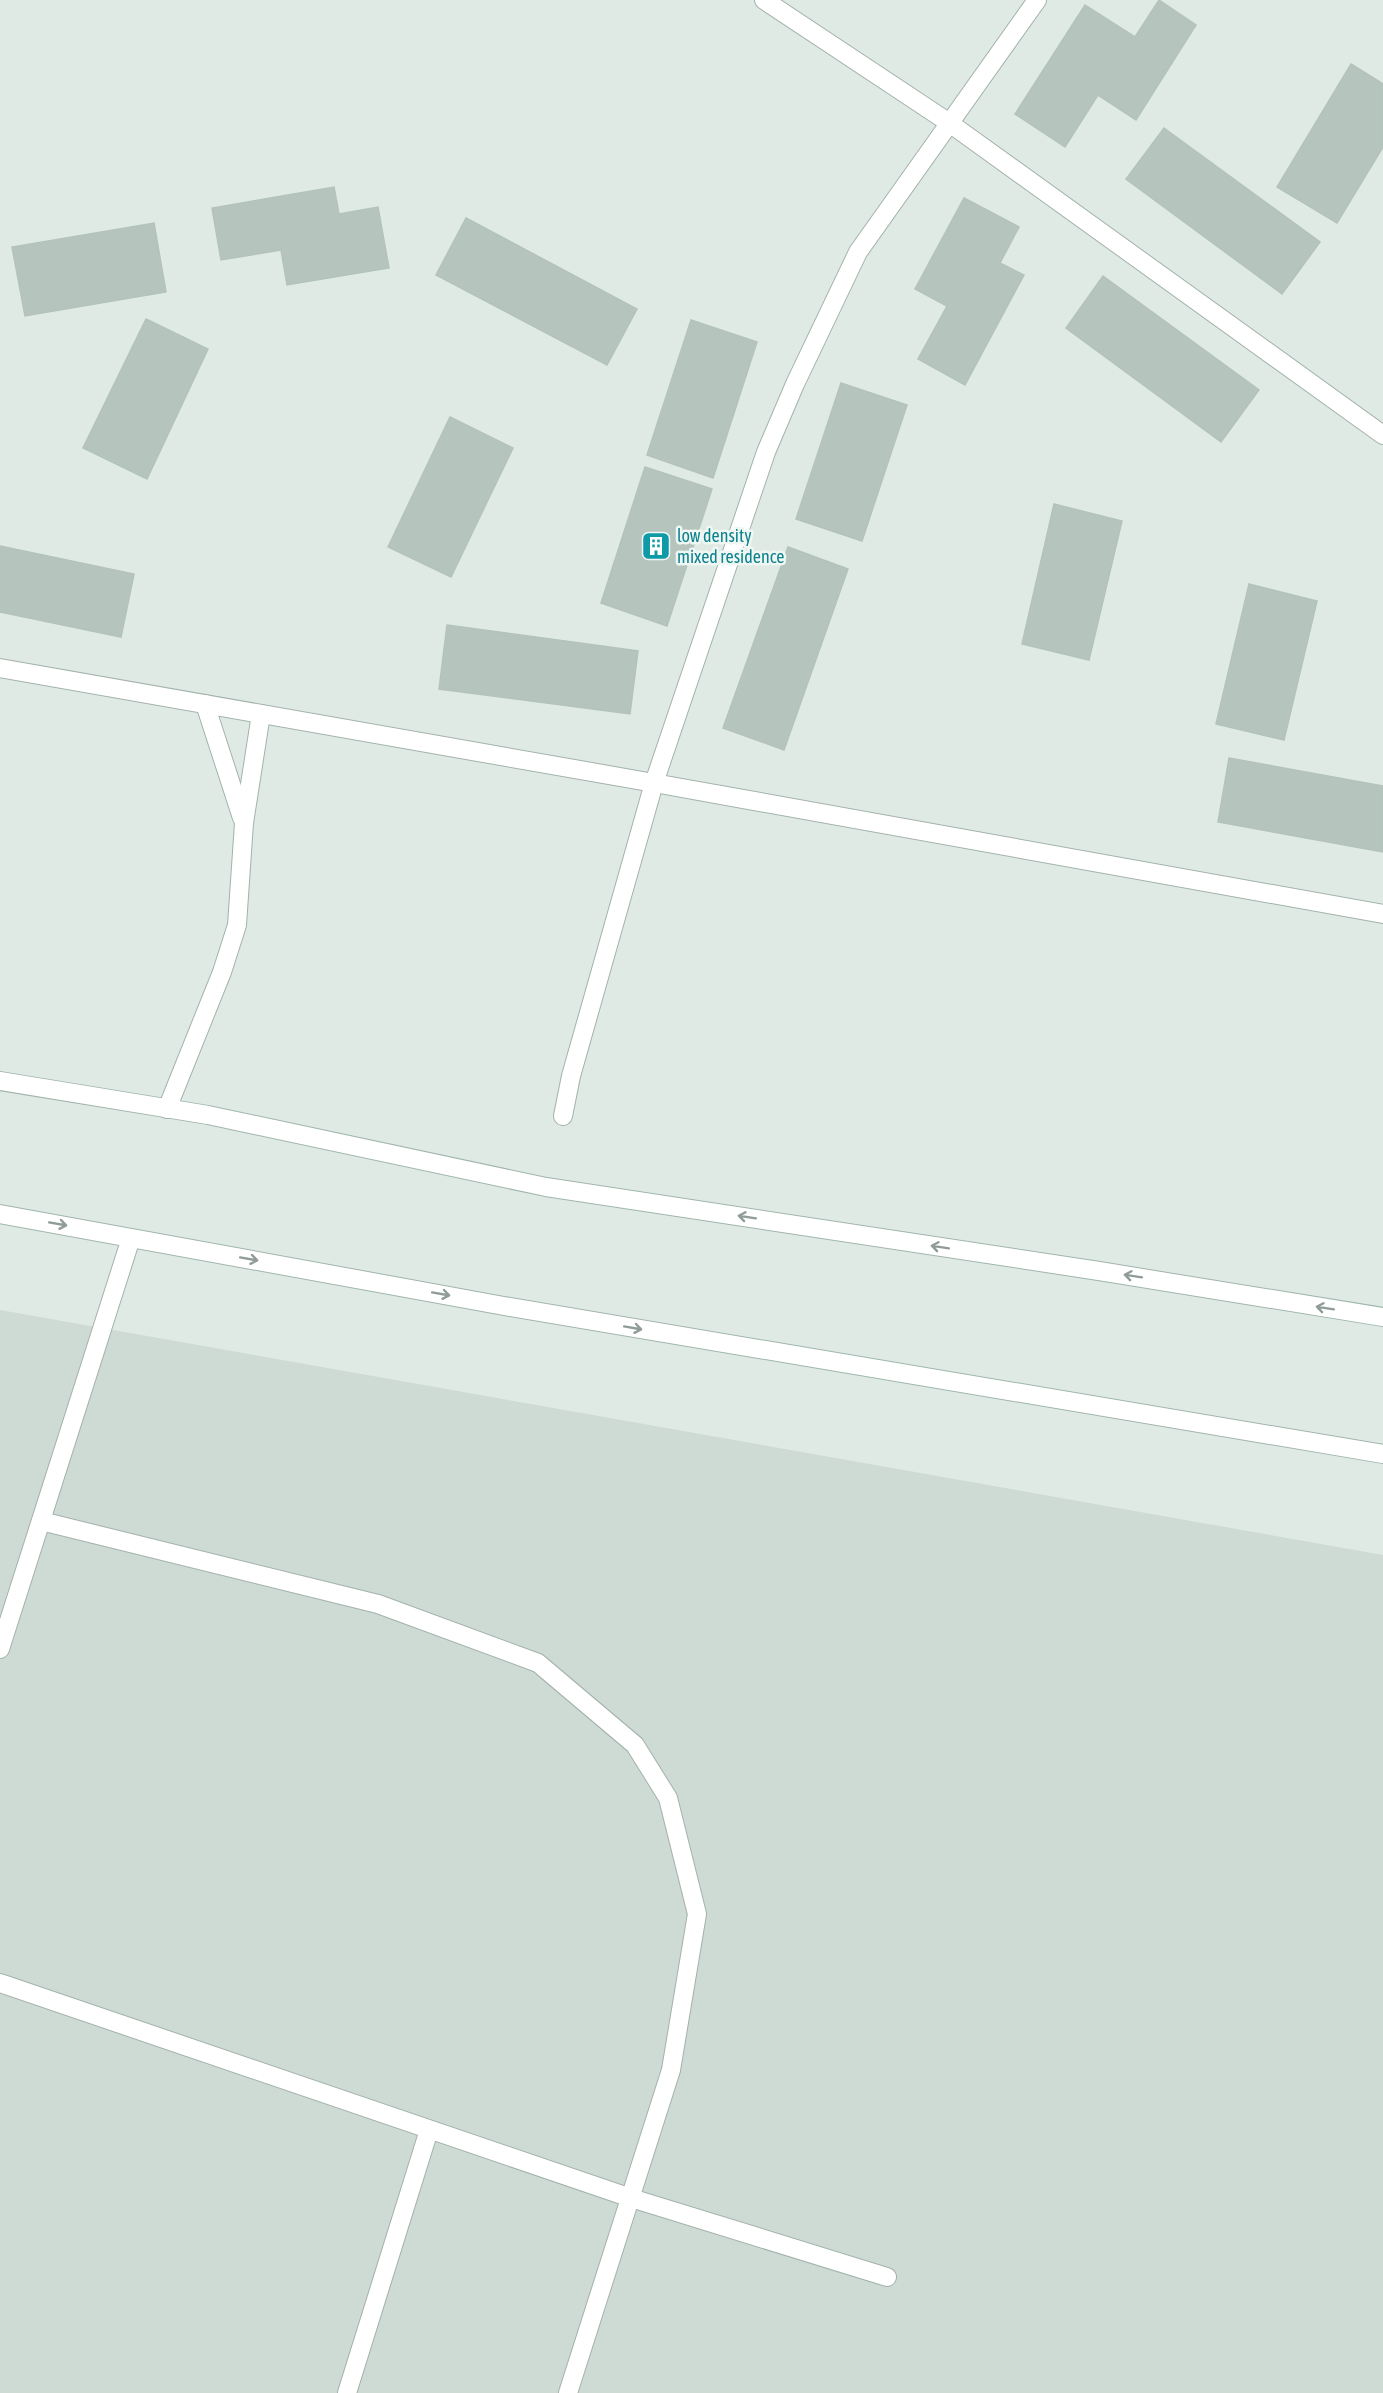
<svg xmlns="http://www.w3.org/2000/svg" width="1383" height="2393" viewBox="0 0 1383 2393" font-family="'Asap Condensed',sans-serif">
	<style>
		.built { fill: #cedad4 }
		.building { fill: #b5c5be; stroke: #b3c3bc; stroke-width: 1.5 }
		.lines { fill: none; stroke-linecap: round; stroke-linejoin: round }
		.minor-casing { stroke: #a3b2ac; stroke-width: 20 }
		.secondary-casing { stroke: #a0b5ad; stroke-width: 20 }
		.minor { stroke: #fff; stroke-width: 18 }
		.secondary { stroke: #fff; stroke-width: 18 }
		.oneway { stroke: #909c99 }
		.labels { text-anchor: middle; stroke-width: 5; stroke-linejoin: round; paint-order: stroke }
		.culture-label { font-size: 18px; fill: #0d838f; stroke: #f0f7f3; text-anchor: start }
	</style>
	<rect width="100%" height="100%" fill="#e0eae5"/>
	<polygon class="built" points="0,1310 1383,1555 1383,2393 0,2393"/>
	<g class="building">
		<polygon points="1159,0 1196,25 1136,120 1098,95 1065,147 1015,114 1085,5 1135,37"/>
		<polygon points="1351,64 1383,84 1383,147 1337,223 1277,187"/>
		<polygon points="1164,128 1320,242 1282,294 1126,179"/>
		<polygon points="334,187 339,214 378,207 389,268 287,285 281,250 221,260 212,208"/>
		<polygon points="964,198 1019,227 1000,263 1024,275 965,385 918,359 947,306 915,289"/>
		<polygon points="466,218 637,309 607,365 436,275"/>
		<polygon points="154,223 166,292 25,316 12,247"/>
		<polygon points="1103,276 1259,390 1221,442 1066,328"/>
		<polygon points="146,319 208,349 147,479 83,448"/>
		<polygon points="691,320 757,342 713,478 647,455"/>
		<polygon points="841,383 907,405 862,541 796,519"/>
		<polygon points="450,417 513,448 451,577 388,547"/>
		<polygon points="645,467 712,489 667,626 601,603"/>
		<polygon points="1054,504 1122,521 1089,660 1022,644"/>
		<polygon points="0,546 134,574 121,637 0,612"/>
		<polygon points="788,547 848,569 784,750 723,728"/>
		<polygon points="1249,584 1317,601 1284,740 1216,724"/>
		<polygon points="447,625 638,651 630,714 439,689"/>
		<polygon points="1229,758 1383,786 1383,852 1218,822"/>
	</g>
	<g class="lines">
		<g class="minor-casing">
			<g id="minor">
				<polyline points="764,0 948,122 1383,435"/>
				<polyline points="0,668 654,783 1383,914"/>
				<polyline points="205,704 242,818"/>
				<polyline points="167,1109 222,972 237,925 244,823 261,714"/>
				<polyline points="563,1116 571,1076 654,783 766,452 795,384 858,252 1037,0"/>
				<polyline points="41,1521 378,1604 538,1663 635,1745 668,1798 697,1914 671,2070 568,2393"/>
				<polyline points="0,1649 131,1238"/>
				<polyline points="0,1983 631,2198 887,2277"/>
				<polyline points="347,2393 429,2130"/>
			</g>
		</g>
		<g class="secondary-casing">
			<g id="secondary">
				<polyline points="0,1081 208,1115 546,1187 1099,1271 1383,1317"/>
				<polyline points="0,1214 504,1306 1383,1454"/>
			</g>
		</g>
		<use href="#minor" class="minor"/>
		<use href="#secondary" class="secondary"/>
	</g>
	<defs><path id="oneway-shaft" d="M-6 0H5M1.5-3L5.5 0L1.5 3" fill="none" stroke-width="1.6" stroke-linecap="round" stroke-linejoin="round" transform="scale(1.5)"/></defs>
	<g class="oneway">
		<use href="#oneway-shaft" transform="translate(747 1217) rotate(-171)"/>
		<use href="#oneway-shaft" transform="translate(58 1224) rotate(10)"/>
		<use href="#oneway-shaft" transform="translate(940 1247) rotate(-171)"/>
		<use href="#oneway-shaft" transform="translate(249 1259) rotate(10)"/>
		<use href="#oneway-shaft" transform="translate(1133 1276) rotate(-171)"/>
		<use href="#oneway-shaft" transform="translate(441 1294) rotate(10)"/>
		<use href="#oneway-shaft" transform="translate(1325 1308) rotate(-171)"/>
		<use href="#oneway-shaft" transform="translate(633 1328) rotate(10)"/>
	</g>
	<defs>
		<g id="building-square" transform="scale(1.5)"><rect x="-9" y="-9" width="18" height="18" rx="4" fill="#0f9aa8" stroke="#f0f7f3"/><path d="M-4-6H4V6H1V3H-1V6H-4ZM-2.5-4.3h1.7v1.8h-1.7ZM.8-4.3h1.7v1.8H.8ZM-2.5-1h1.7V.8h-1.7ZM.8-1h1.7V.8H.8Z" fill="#fff"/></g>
	</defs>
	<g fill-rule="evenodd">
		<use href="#building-square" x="656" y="546"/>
	</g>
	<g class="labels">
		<g class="culture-label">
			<text x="677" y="542">low density<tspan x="677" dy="21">mixed residence</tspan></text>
		</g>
	</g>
</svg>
